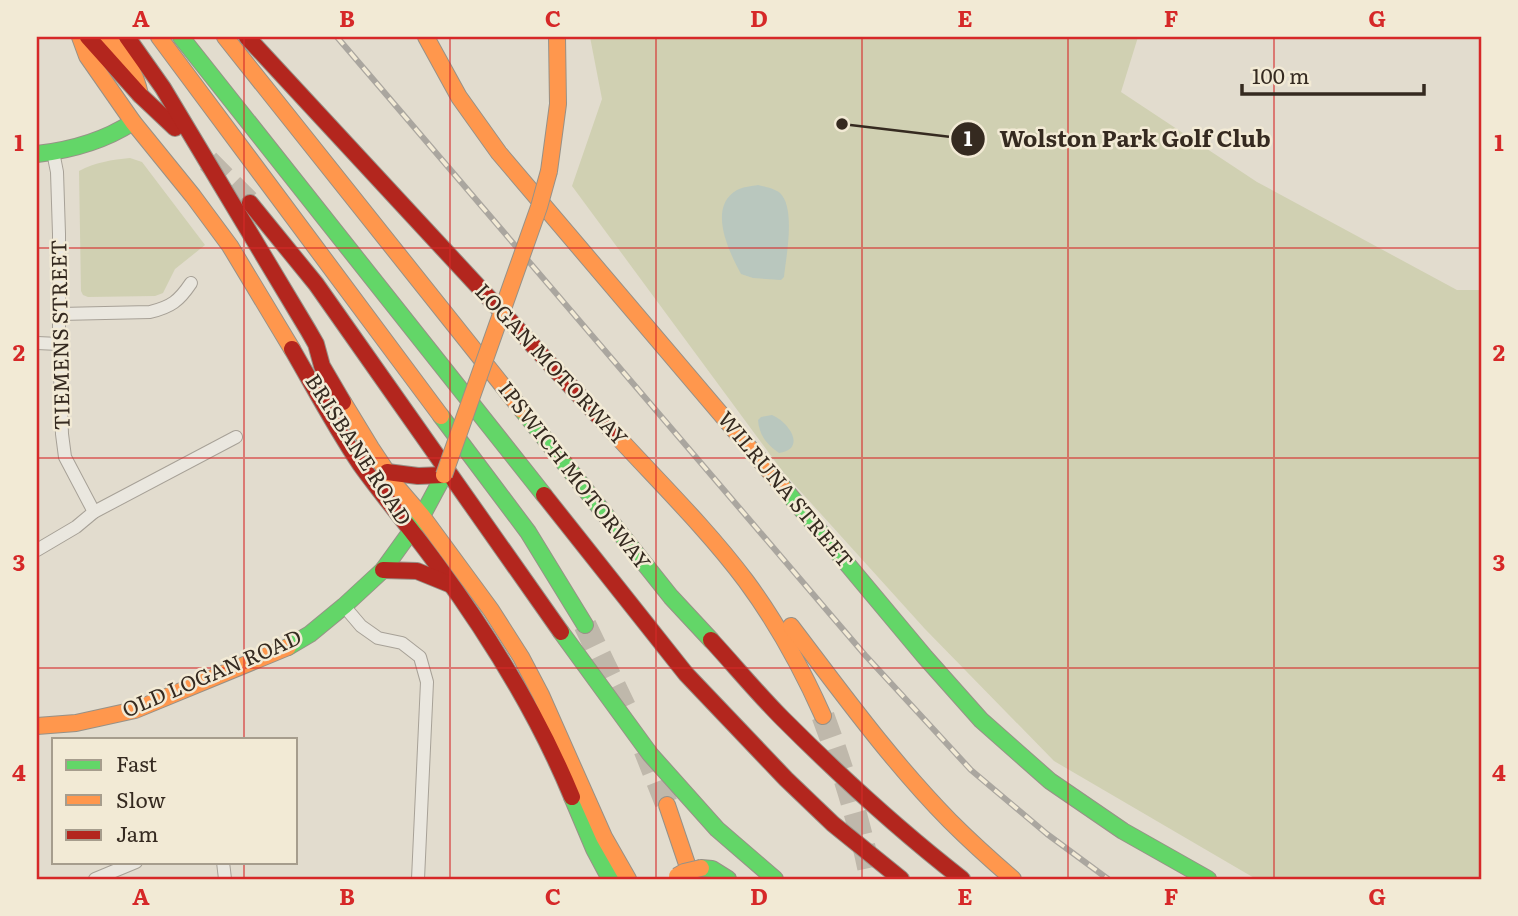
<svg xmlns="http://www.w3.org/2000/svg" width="1518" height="916" viewBox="0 0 1518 916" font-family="Literata,serif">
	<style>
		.green { fill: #d0d0b2 }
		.water { fill: #b9c7be }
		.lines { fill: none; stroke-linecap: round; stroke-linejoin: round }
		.highway-tunnel { stroke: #bfb8ab; stroke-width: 23; stroke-dasharray: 23 11; stroke-linecap: butt }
		.street-casing { stroke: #a7a197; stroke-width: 14 }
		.fast-casing { stroke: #979187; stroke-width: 18 }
		.slow-casing { stroke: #979187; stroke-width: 18 }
		.jam-casing { stroke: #979187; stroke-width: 18 }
		.street { stroke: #eae7df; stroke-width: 12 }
		.fast { stroke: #63d668; stroke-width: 16 }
		.slow { stroke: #ff974d; stroke-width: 16 }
		.jam { stroke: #b3261e; stroke-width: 16 }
		.rail-casing { stroke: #aaa69f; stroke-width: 6 }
		.rail { stroke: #f2ead5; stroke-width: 3.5; stroke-dasharray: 10; stroke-linecap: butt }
		.slow-bridge-casing { stroke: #979187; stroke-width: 18; stroke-linecap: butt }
		.slow-bridge { stroke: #ff974d; stroke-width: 16 }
		.grid { fill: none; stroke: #d62828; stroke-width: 2; stroke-opacity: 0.55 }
		.labels { text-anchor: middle; stroke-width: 5; stroke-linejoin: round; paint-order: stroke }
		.street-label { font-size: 21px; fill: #352a20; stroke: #f2ead5 }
		.leader { fill: none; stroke: #352a20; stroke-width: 2.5 }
		.callout-dot { fill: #352a20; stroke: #f2ead5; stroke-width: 2.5 }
		.mark-label { font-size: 21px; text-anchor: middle; font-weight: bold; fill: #fff }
		.callout-label { font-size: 23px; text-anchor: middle; font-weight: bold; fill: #352a20; stroke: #f2ead5; stroke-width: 5; stroke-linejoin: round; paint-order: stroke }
		.neatline { fill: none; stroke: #d62828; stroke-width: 2.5 }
		.grid-label { font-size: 23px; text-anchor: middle; font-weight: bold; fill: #d62828 }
	</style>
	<rect width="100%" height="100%" fill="#e2dcce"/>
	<g class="green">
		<polygon points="590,37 1138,37 1121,92 1257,182 1457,290 1481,290 1481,879 1256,879 1054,761 925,629 783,472 572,186 602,99"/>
		<path d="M 130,158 L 142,162 L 205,245 L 175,269 L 163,293 L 155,296 L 88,297 L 83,295 L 81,291 L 79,171 C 95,162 112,160 130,158 Z"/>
	</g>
	<g class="water">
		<path d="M 758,185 C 766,187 774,188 780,193 C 796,208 786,257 784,277 L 781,280 L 753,278 L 741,274 C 729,252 707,207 737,190 C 743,187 752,186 758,185 Z"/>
		<path d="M 772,415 C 789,422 807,449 779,453 C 767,445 759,435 758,420 L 761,417 Z"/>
	</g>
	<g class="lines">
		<g class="highway-tunnel">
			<polyline points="208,161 250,203"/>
			<polyline points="585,625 629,716"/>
			<path d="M 823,716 C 843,770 860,823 871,879"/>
			<polyline points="645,750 667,805"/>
		</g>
		<g class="street-casing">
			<g id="street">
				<polyline points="53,152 57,172 59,234 59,344 62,434 65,457 94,512"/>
				<path d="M 60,314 L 150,312 C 171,307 179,301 191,283"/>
				<polyline points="37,343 59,344"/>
				<polyline points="37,550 76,527 94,512 236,437"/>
				<polyline points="344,606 361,626 378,638 402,643 420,657 427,682 418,879"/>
				<polyline points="223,862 225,879"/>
				<polyline points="95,879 136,862"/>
			</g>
		</g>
		<g class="fast-casing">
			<g id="fast">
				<polyline points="181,37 544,495"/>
				<path d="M 37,154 C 72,150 104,141 133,122"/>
				<polyline points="522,410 671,597 711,640"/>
				<polyline points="441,416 528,532 585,625"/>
				<polyline points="782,486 925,657 981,720 1050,781 1123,831 1208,879"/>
				<polyline points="561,632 650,754 717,829 775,879"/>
				<polyline points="288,647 310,634 344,606 383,570 422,516 444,475"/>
				<polyline points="572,797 594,849 610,879"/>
				<polyline points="701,868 712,869 728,879"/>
			</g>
		</g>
		<g class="slow-casing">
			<g id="slow">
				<polyline points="80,37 87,56 133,122 193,196 230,246 292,349"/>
				<path d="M 107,37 C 124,57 135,69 140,95"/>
				<polyline points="159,37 441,416"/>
				<polyline points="225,37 522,410"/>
				<polyline points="426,37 459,97 499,153 782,486"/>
				<polyline points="549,171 558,104 557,37"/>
				<polyline points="343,402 371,448 397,487 422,516 491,610 521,657 541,695 604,837 628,879"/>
				<path d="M 614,433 C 659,482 707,529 746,581 C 777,623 802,669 823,716"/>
				<path d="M 791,626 C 842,693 891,761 950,821 C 970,841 991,860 1013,879"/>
				<polyline points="37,726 76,723 135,710 288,647"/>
				<polyline points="667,805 692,879"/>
			</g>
		</g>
		<g class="jam-casing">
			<g id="jam">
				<polyline points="88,37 140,95 175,128"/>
				<polyline points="127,37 163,88 308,330 316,344 322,366 343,402"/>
				<polyline points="247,37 614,433"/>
				<polyline points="250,203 316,284 561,632"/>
				<path d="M 292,349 C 314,387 335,427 360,464 C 385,499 413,531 438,566 C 490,637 538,715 572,797"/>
				<polyline points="387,472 418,476 444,475"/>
				<polyline points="544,495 686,674 786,779 833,824 901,879"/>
				<polyline points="383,570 417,571 449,584"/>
				<path d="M 711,640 C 735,666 758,694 783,719 C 839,775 899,830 962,879"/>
			</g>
		</g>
		<use href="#street" class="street"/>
		<use href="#fast" class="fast"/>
		<use href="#slow" class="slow"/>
		<use href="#jam" class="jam"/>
		<g class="rail-casing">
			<polyline id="rail" points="337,37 865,655 971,770 1047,834 1108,879"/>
		</g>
		<use href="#rail" class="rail"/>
		<g class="slow-bridge-casing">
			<g id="slow-bridge">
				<polyline points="444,475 539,207 549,171"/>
				<polyline points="677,876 684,872 701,868"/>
			</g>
		</g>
		<use href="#slow-bridge" class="slow-bridge"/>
	</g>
	<path class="grid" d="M 244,37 L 244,739M 450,37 L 450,879M 656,37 L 656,879M 862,37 L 862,879M 1068,37 L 1068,879M 1274,37 L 1274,879M 37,248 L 1481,248M 37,458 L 1481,458M 37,668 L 1481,668M 244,862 L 244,879"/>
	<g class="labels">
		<g class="street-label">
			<text transform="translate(61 335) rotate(-91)" y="7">TIEMENS STREET</text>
			<text transform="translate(551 365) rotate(47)" y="7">LOGAN MOTORWAY</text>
			<text transform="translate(358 450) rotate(57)" y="7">BRISBANE ROAD</text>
			<text transform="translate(574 476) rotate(52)" y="7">IPSWICH MOTORWAY</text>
			<text transform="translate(785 490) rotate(50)" y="7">WILRUNA STREET</text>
			<text transform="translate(212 674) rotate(-23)" y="7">OLD LOGAN ROAD</text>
		</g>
	</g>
	<path class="leader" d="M842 124L968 139"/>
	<g class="callout-dot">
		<circle cx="842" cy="124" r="7"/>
		<circle cx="968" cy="139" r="18"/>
	</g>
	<g class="mark-label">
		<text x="968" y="146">1</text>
	</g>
	<g class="callout-label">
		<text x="1135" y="147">Wolston Park Golf Club</text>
	</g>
	<rect width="1518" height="916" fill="none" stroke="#f2ead5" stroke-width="77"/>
	<rect x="52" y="738" width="245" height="126" fill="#f2ead5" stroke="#a69d8d" stroke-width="2"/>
	<rect x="66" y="760" width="35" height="10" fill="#63d668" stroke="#a69d8d" stroke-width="2"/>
	<text x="116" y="772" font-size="21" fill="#352a20">Fast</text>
	<rect x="66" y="795" width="35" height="10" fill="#ff974d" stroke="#a69d8d" stroke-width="2"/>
	<text x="116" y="808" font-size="21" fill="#352a20">Slow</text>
	<rect x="66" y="830" width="35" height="10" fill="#b3261e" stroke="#a69d8d" stroke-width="2"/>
	<text x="116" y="842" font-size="21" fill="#352a20">Jam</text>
	<path d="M1242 84v10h182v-10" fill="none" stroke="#352a20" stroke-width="3.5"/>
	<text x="1252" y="84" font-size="21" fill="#352a20" stroke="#f2ead5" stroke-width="5" paint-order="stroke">100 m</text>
	<rect x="38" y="38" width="1442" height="840" class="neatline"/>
	<g class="grid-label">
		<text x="141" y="27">A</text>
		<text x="347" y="27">B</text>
		<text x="553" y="27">C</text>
		<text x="759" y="27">D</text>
		<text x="965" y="27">E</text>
		<text x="1171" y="27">F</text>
		<text x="1377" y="27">G</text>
		<text x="19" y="151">1</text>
		<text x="1499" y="151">1</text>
		<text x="19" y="361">2</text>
		<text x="1499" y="361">2</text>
		<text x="19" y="571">3</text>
		<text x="1499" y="571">3</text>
		<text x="19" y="781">4</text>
		<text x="1499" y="781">4</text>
		<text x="141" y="905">A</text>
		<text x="347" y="905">B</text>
		<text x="553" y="905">C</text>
		<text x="759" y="905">D</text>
		<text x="965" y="905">E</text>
		<text x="1171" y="905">F</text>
		<text x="1377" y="905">G</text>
	</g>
</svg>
